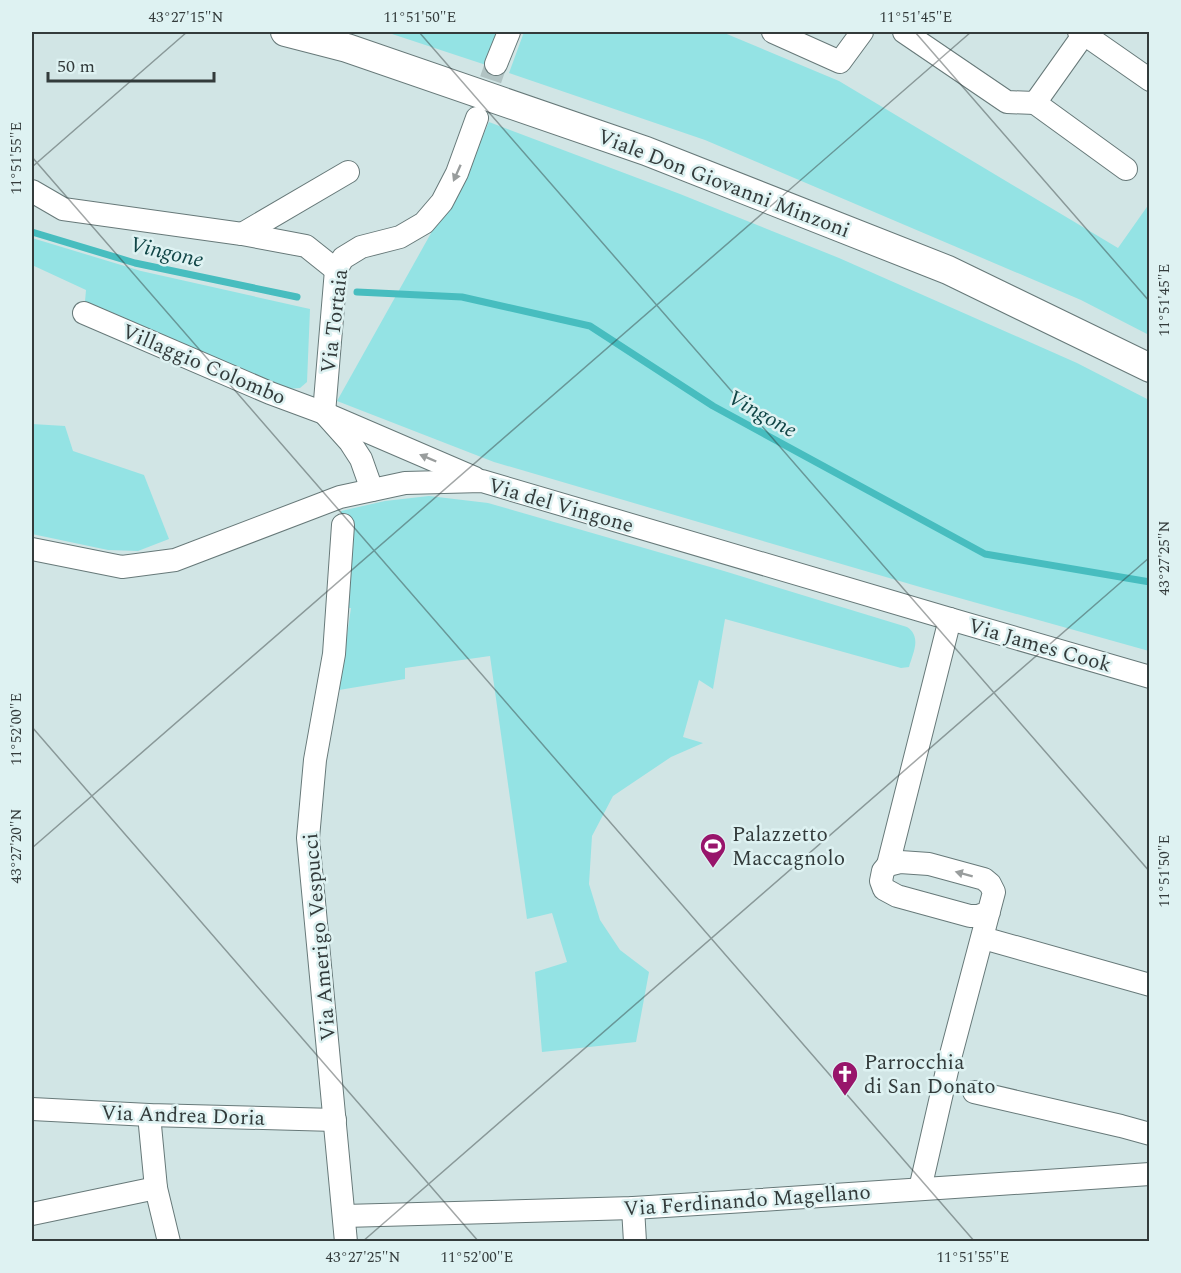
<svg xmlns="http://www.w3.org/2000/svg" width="1181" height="1273" viewBox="0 0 1181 1273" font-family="Spectral,serif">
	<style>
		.green { fill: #94e3e4 }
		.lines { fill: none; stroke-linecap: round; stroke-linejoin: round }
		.stream { stroke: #47bdbf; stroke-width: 7 }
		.minor-tunnel { stroke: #b1c3c3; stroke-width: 22; stroke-dasharray: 22 11; stroke-linecap: butt }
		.minor-casing { stroke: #677979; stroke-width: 24 }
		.major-casing { stroke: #677979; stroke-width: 30 }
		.minor { stroke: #fff; stroke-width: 22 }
		.major { stroke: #fff; stroke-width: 28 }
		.oneway { fill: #999d9d }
		.ticks { fill: none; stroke: #333b3b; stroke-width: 1.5; stroke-opacity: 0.45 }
		.labels { text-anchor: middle; stroke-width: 5; stroke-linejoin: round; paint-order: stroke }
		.street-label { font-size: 21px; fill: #333b3b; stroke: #def2f2 }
		.poi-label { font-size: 21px; fill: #333b3b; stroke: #def2f2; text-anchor: start }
		.water-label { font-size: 22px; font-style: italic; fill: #114647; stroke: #def2f2 }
		.neatline { fill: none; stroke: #333b3b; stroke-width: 2 }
		.ticks-label { font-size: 15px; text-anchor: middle; fill: #333b3b }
	</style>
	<rect width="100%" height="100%" fill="#d1e5e5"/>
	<g class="green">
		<polygon points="386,32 499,32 486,65"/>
		<polygon points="524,32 722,32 839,81 1118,248 1149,204 1149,335 1081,300 705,140 509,73"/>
		<polygon points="489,122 680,194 839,258 1077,363 1149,400 1149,651 920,587 494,462 337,401 435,226 460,187"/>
		<polygon points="32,238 141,271 310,309 307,382 300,388 288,389 84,313 86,290 32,265"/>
		<polygon points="32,424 65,426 73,451 144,475 169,539 138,551 108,550 32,534"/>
		<path d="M 429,496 L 488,503 L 724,571 L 907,627 C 922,637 913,653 909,667 L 901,668 L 725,619 L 713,689 L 699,680 L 683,737 L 703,743 L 671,757 L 613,796 L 592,836 L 589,884 L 600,920 L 620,950 L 649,972 L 636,1042 L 542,1052 L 535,972 L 567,962 L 552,913 L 527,919 L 490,656 L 405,668 L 405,679 L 339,690 L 351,608 L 337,609 L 343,525 L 341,511 L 385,501 Z"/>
	</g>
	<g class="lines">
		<g class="stream">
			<polyline points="32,232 135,263 297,297"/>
			<polyline points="357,292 462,297 590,326 713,406 985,554 1150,582"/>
		</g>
		<polyline class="minor-tunnel" points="480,111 496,64"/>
		<g class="minor-casing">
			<g id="minor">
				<polyline points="773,32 840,62 862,32"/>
				<polyline points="904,32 1007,102 1035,103 1084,34 1079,32"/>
				<polyline points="1084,34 1150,80"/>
				<polyline points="496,64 509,32"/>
				<polyline points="1035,103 1126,169"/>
				<polyline points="32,191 63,209 242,234 306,246 336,270"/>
				<polyline points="242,234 348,172"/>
				<polyline points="84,313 270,393 324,413 475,478"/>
				<polyline points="372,490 361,459 350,442 324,413 336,270 343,258 361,247 400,237 424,223 442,202 457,173 477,118"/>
				<polyline points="343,525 334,654 315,760 308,838 346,1242"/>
				<polyline points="32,549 122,567 175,560 340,497 405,483 482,481 950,619"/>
				<polyline points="888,865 950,619 1150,677"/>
				<polyline points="983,938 1150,985"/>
				<polyline points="974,1092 1121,1126 1150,1134"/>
				<polyline points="32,1109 149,1115 335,1120"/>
				<polyline points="149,1115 156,1188 169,1242"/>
				<polyline points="920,1189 949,1062 994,892 990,884 984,879 929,864 900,862 888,865 883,871 881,881 884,889 897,896 970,916 978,916 989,912"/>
				<polyline points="633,1208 635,1242"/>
				<polyline points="32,1214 156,1188"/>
				<polyline points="344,1216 633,1208 745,1201 1150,1174"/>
			</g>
		</g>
		<g class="major-casing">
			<polyline id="major" points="285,32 347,48 646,151 948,270 1150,368"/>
		</g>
		<use href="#minor" class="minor"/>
		<use href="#major" class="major"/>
	</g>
	<defs><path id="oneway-solid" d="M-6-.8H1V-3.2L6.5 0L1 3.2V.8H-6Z" transform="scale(1.5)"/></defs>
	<g class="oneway">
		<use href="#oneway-solid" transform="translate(457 173) rotate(114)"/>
		<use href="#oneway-solid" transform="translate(428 458) rotate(-157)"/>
		<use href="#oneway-solid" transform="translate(964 874) rotate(-165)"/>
	</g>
	<path class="ticks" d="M 419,32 L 1150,872M 915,32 L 1150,302M 32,157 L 975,1242M 32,167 L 187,32M 32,727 L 479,1242M 32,848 L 971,32M 362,1242 L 1150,557M 1145,1242 L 1150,1238"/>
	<defs>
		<g id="stadium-pin" transform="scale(1.35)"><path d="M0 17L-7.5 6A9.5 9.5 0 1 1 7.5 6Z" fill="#98156b" stroke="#def2f2"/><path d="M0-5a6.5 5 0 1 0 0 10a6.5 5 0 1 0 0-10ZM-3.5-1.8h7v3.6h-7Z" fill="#fff"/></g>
		<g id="church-pin" transform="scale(1.35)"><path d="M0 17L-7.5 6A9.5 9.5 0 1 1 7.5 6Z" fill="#98156b" stroke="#def2f2"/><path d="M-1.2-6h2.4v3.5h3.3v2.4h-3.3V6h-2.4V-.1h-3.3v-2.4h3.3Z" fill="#fff"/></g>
	</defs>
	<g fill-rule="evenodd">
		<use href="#stadium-pin" x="713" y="846"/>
		<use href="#church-pin" x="845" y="1074"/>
	</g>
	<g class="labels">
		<g class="street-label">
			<text transform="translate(724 183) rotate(21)" y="7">Viale Don Giovanni Minzoni</text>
			<text transform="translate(334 321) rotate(-83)" y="7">Via Tortaia</text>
			<text transform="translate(204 364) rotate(23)" y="7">Villaggio Colombo</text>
			<text transform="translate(561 505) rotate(16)" y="7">Via del Vingone</text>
			<text transform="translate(1040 645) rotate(16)" y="7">Via James Cook</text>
			<text transform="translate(319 937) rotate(-95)" y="7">Via Amerigo Vespucci</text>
			<text transform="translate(183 1115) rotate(2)" y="7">Via Andrea Doria</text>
			<text transform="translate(747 1200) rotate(-4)" y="7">Via Ferdinando Magellano</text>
		</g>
		<g class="poi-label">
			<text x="732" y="841">Palazzetto<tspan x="732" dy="24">Maccagnolo</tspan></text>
			<text x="864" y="1069">Parrocchia<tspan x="864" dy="24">di San Donato</tspan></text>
		</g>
		<g class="water-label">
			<text transform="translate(167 251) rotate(13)" y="8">Vingone</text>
			<text transform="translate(763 413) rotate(29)" y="8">Vingone</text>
		</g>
	</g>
	<rect width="1181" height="1273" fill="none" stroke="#def2f2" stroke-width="66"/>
	<path d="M48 72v9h166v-9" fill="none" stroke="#333b3b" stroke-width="3"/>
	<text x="57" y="72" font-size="18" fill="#333b3b" stroke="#def2f2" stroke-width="4.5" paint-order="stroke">50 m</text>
	<rect x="33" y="33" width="1115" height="1207" class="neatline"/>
	<g class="ticks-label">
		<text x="186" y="22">43°27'15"N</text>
		<text x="420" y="22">11°51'50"E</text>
		<text x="916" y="22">11°51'45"E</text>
		<text transform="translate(16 158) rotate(-90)" y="5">11°51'55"E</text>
		<text transform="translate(1164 300) rotate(-90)" y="5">11°51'45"E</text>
		<text transform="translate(1164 558) rotate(-90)" y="5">43°27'25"N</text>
		<text transform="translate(16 729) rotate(-90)" y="5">11°52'00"E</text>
		<text transform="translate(16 846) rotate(-90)" y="5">43°27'20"N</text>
		<text transform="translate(1164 871) rotate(-90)" y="5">11°51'50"E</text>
		<text x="363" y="1262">43°27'25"N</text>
		<text x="477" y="1262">11°52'00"E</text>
		<text x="973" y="1262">11°51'55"E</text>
	</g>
</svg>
